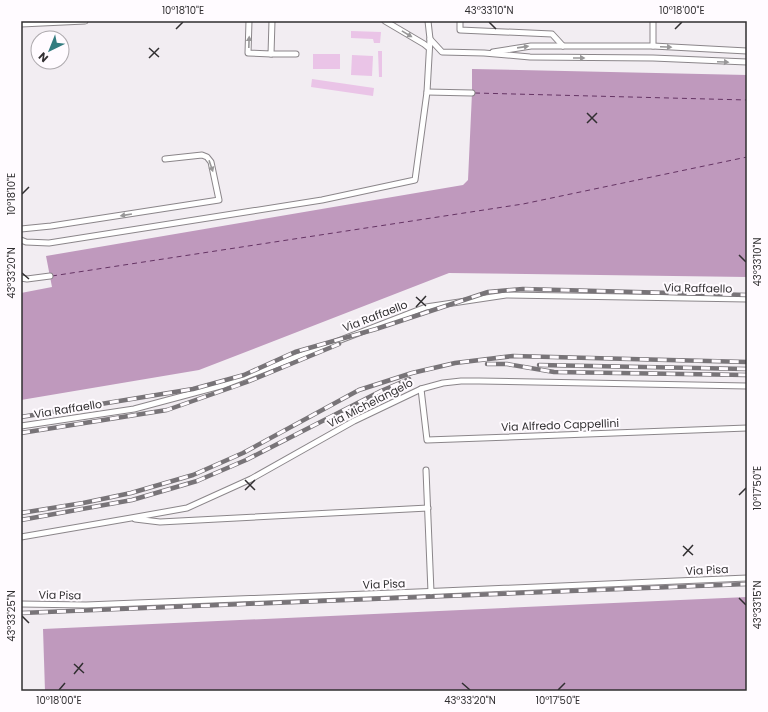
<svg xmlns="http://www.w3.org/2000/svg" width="768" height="712" viewBox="0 0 768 712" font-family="Poppins,sans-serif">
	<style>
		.green { fill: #eac4e7 }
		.water { fill: #bf99bd }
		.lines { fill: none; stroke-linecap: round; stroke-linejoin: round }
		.ferry { stroke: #653464; stroke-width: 1; stroke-dasharray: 5 4; stroke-linecap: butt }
		.lane-casing { stroke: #8b868a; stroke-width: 7 }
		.lane { stroke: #fff; stroke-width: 5 }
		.rail-casing { stroke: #787478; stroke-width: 4.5 }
		.rail { stroke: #fffbff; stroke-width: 3; stroke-dasharray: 9; stroke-linecap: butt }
		.oneway { fill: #989798 }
		.ticks { fill: none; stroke: #312f31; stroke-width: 1.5 }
		.labels { text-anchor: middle; stroke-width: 4; stroke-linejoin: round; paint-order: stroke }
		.street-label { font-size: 11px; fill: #312f31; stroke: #fffbff }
		.neatline { fill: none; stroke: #312f31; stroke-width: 1.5 }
		.ticks-label { font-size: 10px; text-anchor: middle; fill: #312f31 }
	</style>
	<rect width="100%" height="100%" fill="#f2edf2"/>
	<g class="green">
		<polygon points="351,31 381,32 380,43 374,43 373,39 351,38"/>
		<polygon points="378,51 382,51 382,77 379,77"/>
		<rect x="313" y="54" width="27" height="15"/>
		<polygon points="352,55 373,56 372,76 351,75"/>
		<polygon points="312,79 374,88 373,96 311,87"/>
	</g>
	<g class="water">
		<polygon points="472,69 747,75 747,277 449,273 199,370 21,400 21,293 52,287 46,256 463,185 468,180 472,93"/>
		<polygon points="747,597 747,691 45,691 43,629"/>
	</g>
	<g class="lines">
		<g class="ferry">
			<polyline points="475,93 747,100"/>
			<polyline points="52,276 523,204 747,157"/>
		</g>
		<g class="lane-casing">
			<g id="lane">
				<polyline points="249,21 248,53 271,54 272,21"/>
				<polyline points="385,21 424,44 429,48"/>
				<polyline points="460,21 460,30 552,34 563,46"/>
				<polyline points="653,21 653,46"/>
				<polyline points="21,24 85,21"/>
				<polyline points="430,39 442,52 484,53 530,57 653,58 747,62"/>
				<polyline points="493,52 531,46 653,46 747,51"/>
				<polyline points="271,54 296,54"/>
				<polyline points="427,92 472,93"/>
				<polyline points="21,229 51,226 219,200 211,162 207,157 202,155 165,159"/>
				<polyline points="21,240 26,242 49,243 322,200 415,180 427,92 430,39 428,21"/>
				<polyline points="21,278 27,279 50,276"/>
				<polyline points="421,389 427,440 747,428"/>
				<polyline points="21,426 134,409 224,385 426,307 506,295 747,299"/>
				<polyline points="426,470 431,592"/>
				<polyline points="135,519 160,522 428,508"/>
				<polyline points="21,537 131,518 187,508 251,479 354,421 421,389 443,383 461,381 479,381 747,386"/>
				<polyline points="21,604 86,605 442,591 747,578"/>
			</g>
		</g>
		<use href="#lane" class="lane"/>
		<g class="rail-casing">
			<g id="rail">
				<polyline points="487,364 507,364 554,372 747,375"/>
				<polyline points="539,365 747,369"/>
				<polyline points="21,417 193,389 244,375 295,352 376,329 488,292 523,289 747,295"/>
				<polyline points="21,433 167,410 247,382 339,344"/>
				<polyline points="21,513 83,503 131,493 193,475 243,453 359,390 412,373 455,363 513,356 747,362"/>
				<polyline points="21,520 132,500 197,481 246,460 381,391 409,379"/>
				<polyline points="21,613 747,584"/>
			</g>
		</g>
		<use href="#rail" class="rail"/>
	</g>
	<defs><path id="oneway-solid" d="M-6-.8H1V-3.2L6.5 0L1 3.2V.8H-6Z"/></defs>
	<g class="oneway">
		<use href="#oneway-solid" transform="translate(407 34) rotate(31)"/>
		<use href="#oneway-solid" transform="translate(249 42) rotate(-88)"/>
		<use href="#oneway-solid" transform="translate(523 47) rotate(-8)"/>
		<use href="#oneway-solid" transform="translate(666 47) rotate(3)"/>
		<use href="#oneway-solid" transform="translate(579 58)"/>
		<use href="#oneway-solid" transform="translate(723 62) rotate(3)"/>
		<use href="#oneway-solid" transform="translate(211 166) rotate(71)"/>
		<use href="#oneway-solid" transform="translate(126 215) rotate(171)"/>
	</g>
	<path class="ticks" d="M 489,22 L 496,29M 176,29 L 183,22M 675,29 L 682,22M 149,48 L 159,57M 149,58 L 159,48M 587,113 L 597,123M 587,123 L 597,113M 22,194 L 29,187M 739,255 L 746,262M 22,273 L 29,279M 416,297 L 426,306M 416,307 L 426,296M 245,480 L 255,490M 245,490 L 255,480M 739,495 L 746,488M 683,546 L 693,555M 683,556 L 693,545M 739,598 L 746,605M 22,616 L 29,623M 74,664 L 84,673M 74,674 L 83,663M 462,683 L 470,690M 59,690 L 65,683M 558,690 L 565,683"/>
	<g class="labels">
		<g class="street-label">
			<text transform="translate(698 288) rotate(1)" y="4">Via Raffaello</text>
			<text transform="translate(375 316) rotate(-21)" y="4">Via Raffaello</text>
			<text transform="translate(370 403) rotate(-27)" y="4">Via Michelangelo</text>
			<text transform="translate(68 409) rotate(-9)" y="4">Via Raffaello</text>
			<text transform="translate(560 425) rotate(-2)" y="4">Via Alfredo Cappellini</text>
			<text transform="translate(707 570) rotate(-3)" y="4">Via Pisa</text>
			<text transform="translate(384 584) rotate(-2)" y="4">Via Pisa</text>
			<text transform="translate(60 595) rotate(1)" y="4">Via Pisa</text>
		</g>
	</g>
	<rect width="768" height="712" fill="none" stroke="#fffbff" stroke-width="44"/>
	<g transform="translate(50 50) rotate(223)"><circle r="19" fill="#fffbff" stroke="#ada9ad"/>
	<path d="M0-3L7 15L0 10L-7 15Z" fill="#337c7f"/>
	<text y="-6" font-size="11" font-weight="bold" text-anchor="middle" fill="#312f31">N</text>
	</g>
	<rect x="22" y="22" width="724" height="668" class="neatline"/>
	<g class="ticks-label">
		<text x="183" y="14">10°18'10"E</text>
		<text x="489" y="14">43°33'10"N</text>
		<text x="682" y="14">10°18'00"E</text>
		<text transform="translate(11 194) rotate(-90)" y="4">10°18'10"E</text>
		<text transform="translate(757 262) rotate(-90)" y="4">43°33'10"N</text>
		<text transform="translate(11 273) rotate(-90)" y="4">43°33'20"N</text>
		<text transform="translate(757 488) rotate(-90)" y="4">10°17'50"E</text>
		<text transform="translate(757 605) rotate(-90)" y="4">43°33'15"N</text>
		<text transform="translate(11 616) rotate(-90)" y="4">43°33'25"N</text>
		<text x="59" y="704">10°18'00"E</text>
		<text x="470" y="704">43°33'20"N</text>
		<text x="558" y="704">10°17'50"E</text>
	</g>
</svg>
